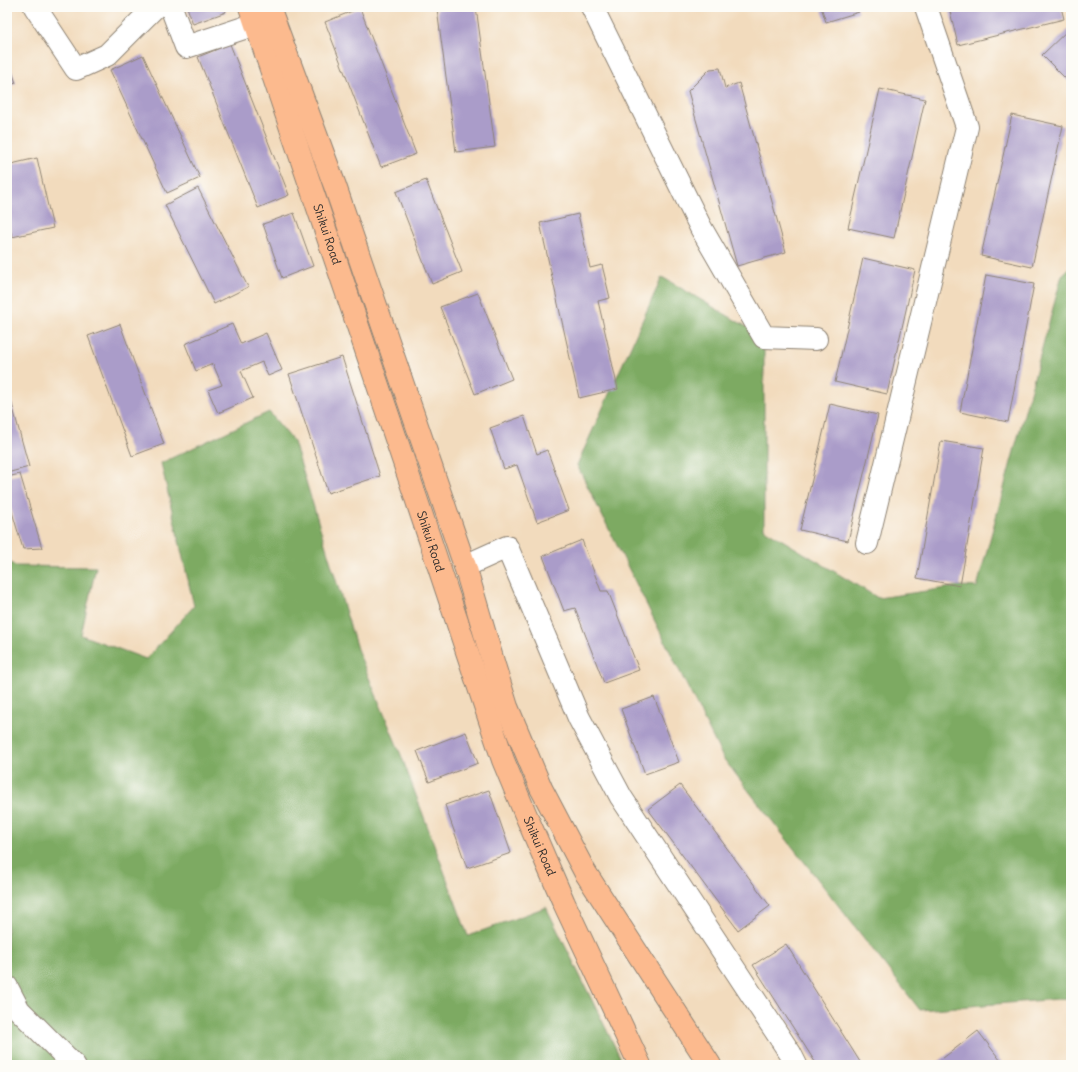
<svg xmlns="http://www.w3.org/2000/svg" width="1078" height="1072" viewBox="0 0 1078 1072" font-family="Delius,sans-serif">
	<style>
		.forest { fill: #7daa62; stroke: #546a46 }
		.building { fill: #aa9cc9 }
		.lines { fill: none; stroke-linecap: round; stroke-linejoin: round }
		.minor-casing { stroke: #8e8374; stroke-width: 24 }
		.major-casing { stroke: #8e8374; stroke-width: 24 }
		.minor { stroke: #fff; stroke-width: 22 }
		.major { stroke: #fcba8e; stroke-width: 22 }
		.labels { text-anchor: middle; stroke-width: 3; stroke-linejoin: round; paint-order: stroke }
		.street-label { font-size: 12px; fill: #2b2b2b; stroke: #fdfcf7 }
	</style>
	<rect width="100%" height="100%" fill="#fdfcf7"/>
	<filter id="ink" filterUnits="userSpaceOnUse"><feTurbulence type="fractalNoise" baseFrequency=".025" numOctaves="2"/><feDisplacementMap in="SourceGraphic" scale="8" xChannelSelector="R" yChannelSelector="G"/><feConvolveMatrix kernelMatrix="1 2 1 2 8 2 1 2 1" color-interpolation-filters="sRGB"/></filter>
	<filter id="wash" filterUnits="userSpaceOnUse"><feTurbulence type="fractalNoise" baseFrequency=".012" numOctaves="4" result="noise"/><feDisplacementMap in="SourceGraphic" scale="16" xChannelSelector="R" yChannelSelector="G"/><feGaussianBlur stdDeviation="0.9" result="paint"/><feColorMatrix in="noise" values="0 0 0 0 0 0 0 0 0 0 0 0 0 0 0 0 0 1.4 0 .05"/><feComposite in="paint" operator="in"/></filter>
	<g filter="url(#wash)">
		<rect width="100%" height="100%" fill="#f2dbbd"/>
		<g class="forest">
			<polygon points="1071,267 1071,998 920,1010 723,758 577,465 662,277 764,337 764,529 878,598 960,586 977,587 1062,275"/>
			<polygon points="269,412 294,442 357,649 401,755 468,936 546,907 624,1065 7,1065 7,560 15,566 96,567 81,635 146,659 194,606 161,463"/>
		</g>
		<g id="blocks">
			<g class="building">
				<polygon points="187,7 224,7 226,12 193,24"/>
				<polygon points="455,7 476,7 495,147 456,152 437,9"/>
				<polygon points="821,7 857,7 859,12 826,22"/>
				<polygon points="949,7 1061,7 1064,19 958,45"/>
				<polygon points="360,8 416,154 381,167 325,22"/>
				<polygon points="1071,27 1071,84 1042,55"/>
				<polygon points="230,44 289,195 258,208 198,57"/>
				<polygon points="143,55 200,178 167,193 110,70"/>
				<polygon points="7,57 16,83 7,86"/>
				<polygon points="720,68 725,88 739,83 786,252 737,266 688,91 710,69"/>
				<polygon points="880,89 925,99 894,238 848,228"/>
				<polygon points="1012,115 1063,126 1032,267 981,256"/>
				<polygon points="37,158 53,228 12,237 7,216 7,165"/>
				<polygon points="426,180 462,272 432,284 396,192"/>
				<polygon points="198,188 248,287 214,304 165,205"/>
				<polygon points="294,213 313,266 282,278 263,224"/>
				<polygon points="578,214 590,268 602,265 610,298 598,301 618,389 579,398 540,223"/>
				<polygon points="863,258 915,270 887,394 835,382"/>
				<polygon points="986,275 1034,284 1008,422 960,412"/>
				<polygon points="478,293 512,379 475,394 440,307"/>
				<polygon points="120,324 164,444 132,456 88,336"/>
				<polygon points="232,324 241,344 266,333 282,370 268,376 262,362 241,371 253,398 218,413 208,390 222,385 213,364 196,371 185,344"/>
				<polygon points="342,357 380,476 328,493 289,374"/>
				<polygon points="7,386 29,467 7,473"/>
				<polygon points="830,404 878,415 848,541 800,530"/>
				<polygon points="524,416 537,454 547,450 569,510 537,522 517,465 504,469 490,428"/>
				<polygon points="941,441 984,448 960,586 917,578"/>
				<polygon points="20,474 42,548 23,549 7,495 7,477"/>
				<polygon points="582,540 601,591 608,591 639,670 604,683 575,608 564,611 543,556"/>
				<polygon points="654,697 679,762 645,774 621,709"/>
				<polygon points="466,732 478,763 429,782 417,751"/>
				<polygon points="680,785 770,906 738,930 648,809"/>
				<polygon points="489,790 511,853 467,868 445,805"/>
				<polygon points="786,944 862,1065 817,1065 753,965"/>
				<polygon points="978,1031 1004,1065 940,1065 938,1062"/>
			</g>
		</g>
	</g>
	<g filter="url(#ink)">
		<use href="#blocks" fill-opacity="0" stroke="#8e8374" stroke-width="1"/>
		<g class="lines">
			<g class="minor-casing">
				<g id="minor">
					<polyline points="35,7 76,69 107,55 155,7"/>
					<polyline points="171,7 186,47 256,24"/>
					<polyline points="592,7 701,228 764,337 816,339"/>
					<polyline points="867,543 967,127 926,7"/>
					<polyline points="465,566 507,547 579,718 621,797 790,1053 796,1065"/>
					<polyline points="7,987 19,1010 74,1065"/>
				</g>
			</g>
			<g class="major-casing">
				<g id="major">
					<path id="s1" d="M 250,7 L 414,492 L 503,760 L 525,813 L 564,903 L 640,1065"/>
					<polyline points="269,7 335,186 465,566 494,665 507,707 523,745 541,788 585,872 710,1065"/>
				</g>
			</g>
			<use href="#minor" class="minor"/>
			<use href="#major" class="major"/>
		</g>
	</g>
	<g class="labels">
		<g class="street-label">
			<text dy="4" stroke="none"><textPath href="#s1" startOffset="240">Shikui Road</textPath></text>
			<text dy="4" stroke="none"><textPath href="#s1" startOffset="564">Shikui Road</textPath></text>
			<text dy="4" stroke="none"><textPath href="#s1" startOffset="888">Shikui Road</textPath></text>
		</g>
	</g>
	<rect width="1078" height="1072" fill="none" stroke="#fdfcf7" stroke-width="24"/>
</svg>
